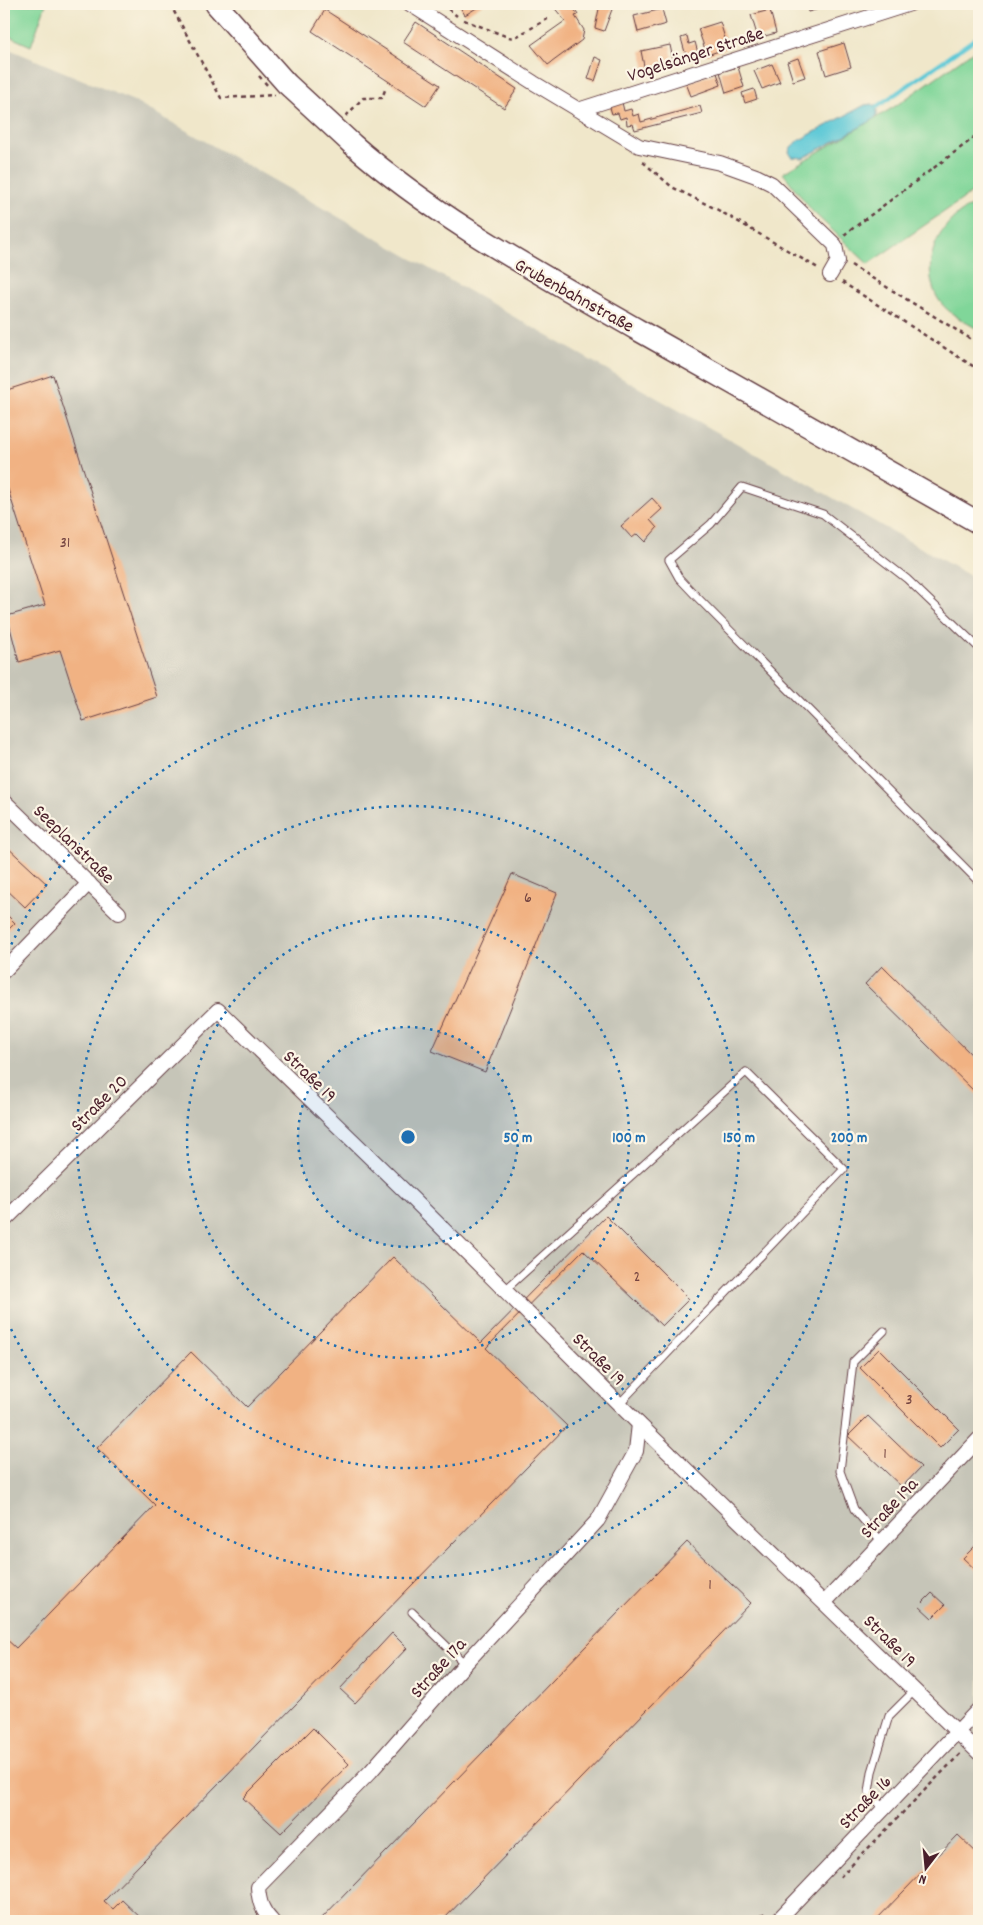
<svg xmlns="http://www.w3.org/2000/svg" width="983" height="1925" viewBox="0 0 983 1925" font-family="Dekko,sans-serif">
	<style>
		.industrial { fill: #c6c5b8 }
		.green { fill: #80d699; stroke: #657a62 }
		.water { fill: #5ec9d7; stroke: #547481 }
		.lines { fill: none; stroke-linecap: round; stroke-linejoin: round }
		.stream { stroke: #5ec9d7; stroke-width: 4.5 }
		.building { fill: #f1b283 }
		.lane-casing { stroke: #633d43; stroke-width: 9 }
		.street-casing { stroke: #633d43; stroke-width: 16 }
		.primary-casing { stroke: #633d43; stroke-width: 24 }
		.path { stroke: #633d43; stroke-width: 2.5; stroke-dasharray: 4 4; stroke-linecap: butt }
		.lane { stroke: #fff; stroke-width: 7 }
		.street { stroke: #fff; stroke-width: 14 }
		.primary { stroke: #fff; stroke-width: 21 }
		.primary-bridge-casing { stroke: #633d43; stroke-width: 24; stroke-linecap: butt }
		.path-bridge { stroke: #633d43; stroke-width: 2.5; stroke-dasharray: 4 4; stroke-linecap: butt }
		.primary-bridge { stroke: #fff; stroke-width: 21 }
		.ring { fill: none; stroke: #1f6fb2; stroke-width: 2.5; stroke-dasharray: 2.5 5 }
		.labels { text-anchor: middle; stroke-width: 4.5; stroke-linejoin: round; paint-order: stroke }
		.number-label { font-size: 16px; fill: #744441 }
		.street-label { font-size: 19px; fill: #4a1f2b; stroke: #fcf5e5 }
		.centre { fill: #1f6fb2; stroke: #fcf5e5; stroke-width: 2.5 }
		.ring-label { font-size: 15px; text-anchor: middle; font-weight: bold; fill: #1f6fb2; stroke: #fcf5e5; stroke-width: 4.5; stroke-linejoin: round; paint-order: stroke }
	</style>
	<rect width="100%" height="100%" fill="#fcf5e5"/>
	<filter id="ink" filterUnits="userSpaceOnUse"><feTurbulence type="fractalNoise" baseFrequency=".02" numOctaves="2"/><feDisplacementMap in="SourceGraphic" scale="10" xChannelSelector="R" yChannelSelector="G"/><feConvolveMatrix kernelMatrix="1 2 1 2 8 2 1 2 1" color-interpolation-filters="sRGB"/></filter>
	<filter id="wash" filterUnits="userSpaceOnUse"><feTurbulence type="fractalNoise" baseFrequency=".0096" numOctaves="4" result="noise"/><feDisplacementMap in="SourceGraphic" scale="20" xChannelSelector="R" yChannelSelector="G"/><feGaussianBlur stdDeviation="1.12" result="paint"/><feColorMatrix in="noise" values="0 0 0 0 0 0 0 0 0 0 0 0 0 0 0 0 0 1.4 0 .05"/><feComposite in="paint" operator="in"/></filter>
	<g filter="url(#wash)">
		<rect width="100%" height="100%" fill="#f0e7ca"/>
		<polygon class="industrial" points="4,47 136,102 979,581 979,1921 4,1921"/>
		<g class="green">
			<polygon points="4,4 46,4 31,46 4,34"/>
			<polygon points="979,47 979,188 868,264 812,211 783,173 894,107"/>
			<path d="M 979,203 L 979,330 C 964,321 946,313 937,297 C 918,260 942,215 979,203 Z"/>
		</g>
		<polygon class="water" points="872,104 877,107 877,115 873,120 803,158 792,157 789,152 791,147 798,141 865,105"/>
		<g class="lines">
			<polyline class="stream" points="877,107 979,36"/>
		</g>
		<g id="blocks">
			<g class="building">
				<polygon points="458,4 483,4 465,15"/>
				<polygon points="556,4 571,4 578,15 575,16 584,30 582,40 548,65 531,45 565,21 553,6"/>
				<polygon points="600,4 614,4 604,31 595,28"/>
				<polygon points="806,4 822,4 823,8 808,12"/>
				<polygon points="844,4 863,4 845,9"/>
				<polygon points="662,9 666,24 638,32 634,16"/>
				<polygon points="325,10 440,85 426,106 312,31"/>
				<polygon points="770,10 776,33 758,38 751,15"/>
				<polygon points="416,22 517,89 504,108 403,42"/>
				<polygon points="720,22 728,48 707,55 698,29"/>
				<polygon points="687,36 689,44 695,42 698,53 686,56 681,38"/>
				<polygon points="844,43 851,67 826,75 819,51"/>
				<polygon points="670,45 674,64 645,71 641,51"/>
				<polygon points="595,57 602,60 595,81 588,79"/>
				<polygon points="798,58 805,77 793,81 787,62"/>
				<polygon points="772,64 780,82 762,89 754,71"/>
				<polygon points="738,67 744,87 726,93 720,72"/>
				<polygon points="717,73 721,85 691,96 686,83"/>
				<polygon points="754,89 757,99 745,103 742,93"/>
				<polygon points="621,98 624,111 631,109 633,116 639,114 641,122 700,106 702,113 635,130 633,124 627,125 626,117 620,119 618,113 612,114 608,101"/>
				<polygon points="53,375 157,697 83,721 60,650 19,662 7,616 45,605 4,477 4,391"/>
				<polygon points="652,498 662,509 650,520 657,528 645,542 637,534 632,538 621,526"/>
				<polygon points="4,844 47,884 25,907 4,887"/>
				<polygon points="512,874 557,893 485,1072 432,1051"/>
				<polygon points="4,912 15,923 4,934"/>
				<polygon points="882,966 979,1062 979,1096 865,984"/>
				<polygon points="606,1216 689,1299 662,1326 583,1250 486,1348 567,1426 104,1901 113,1909 122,1900 144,1921 4,1921 4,1637 16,1648 155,1505 97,1448 191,1352 247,1407 393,1257 481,1343"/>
				<polygon points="879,1349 959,1429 940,1448 860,1368"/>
				<polygon points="868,1416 921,1467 902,1487 848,1436"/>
				<polygon points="687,1542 751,1603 442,1921 319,1921"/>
				<polygon points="979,1542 979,1573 963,1558"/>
				<polygon points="932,1593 945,1605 932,1618 919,1606"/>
				<polygon points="392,1633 407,1648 355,1703 340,1689"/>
				<polygon points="313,1728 349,1764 281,1833 243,1798"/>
				<polygon points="958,1835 979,1855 979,1921 875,1921"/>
			</g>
		</g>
	</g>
	<g filter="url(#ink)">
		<use href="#blocks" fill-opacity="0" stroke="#633d43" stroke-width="1"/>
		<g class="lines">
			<g class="lane-casing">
				<g id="lane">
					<polyline points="979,648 907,579 823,514 742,487 711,524 669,560 679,578 697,597 979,882"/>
					<polyline points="505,1290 746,1072 844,1169 619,1404"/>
					<polyline points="882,1542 854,1509 840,1471 853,1362 884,1331"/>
					<polyline points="412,1612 465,1664"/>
					<polyline points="883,1808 869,1792 872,1772 889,1716 914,1691"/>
				</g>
			</g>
			<g class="street-casing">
				<g id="street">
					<polyline points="410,4 534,83 639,146 720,163 756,176 772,184 835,245 838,261 830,275"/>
					<polyline points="578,110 910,4"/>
					<polyline points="4,801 119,913"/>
					<polyline points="4,971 89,883"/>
					<polyline points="4,1221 218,1010 413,1199 639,1424 979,1753"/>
					<polyline points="825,1602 979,1439"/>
					<path d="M 272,1921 C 262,1911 259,1902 258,1887 L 371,1771 L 465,1664 L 598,1520 L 636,1451 L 639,1424"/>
					<polyline points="777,1921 979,1709"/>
				</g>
			</g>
			<g class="primary-casing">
				<g id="primary">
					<polyline points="216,4 286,83"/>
					<path d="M 351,143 C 437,219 539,273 638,330 C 752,394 866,459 979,523"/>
				</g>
			</g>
			<g class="path">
				<polyline points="170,4 221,98 275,95"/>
				<polyline points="442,4 457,16"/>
				<polyline points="464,20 508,37 514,38 551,17"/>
				<polyline points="346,116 363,98 382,98 385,90"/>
				<polyline points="643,162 672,187 718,210 818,268"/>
				<polyline points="844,235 979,134"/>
				<polyline points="851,265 979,344"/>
				<polyline points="842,282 979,370"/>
				<polyline points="840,1877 960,1754"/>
				<polyline points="756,1921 765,1913"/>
			</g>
			<use href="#lane" class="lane"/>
			<use href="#street" class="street"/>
			<use href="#primary" class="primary"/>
			<g class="primary-bridge-casing">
				<polyline id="primary-bridge" points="286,83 351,143"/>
			</g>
			<polyline class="path-bridge" points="259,76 268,86"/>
			<use href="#primary-bridge" class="primary-bridge"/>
		</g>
	</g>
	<circle cx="408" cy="1137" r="110" fill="#1f6fb2" fill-opacity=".12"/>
	<g class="ring">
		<circle cx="408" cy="1137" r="110"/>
		<circle cx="408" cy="1137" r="221"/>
		<circle cx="408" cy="1137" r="331"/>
		<path d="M5 958A441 441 0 1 1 5 1316"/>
	</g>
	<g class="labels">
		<g class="number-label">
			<text x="65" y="547">31</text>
			<text x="528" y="902">6</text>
			<text x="637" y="1281">2</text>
			<text x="909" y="1404">3</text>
			<text x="885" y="1458">1</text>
			<text x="710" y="1589">1</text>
		</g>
		<g class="street-label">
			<text transform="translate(695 53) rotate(-18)" y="7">Vogelsänger Straße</text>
			<text transform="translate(575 294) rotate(29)" y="7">Grubenbahnstraße</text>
			<text transform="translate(75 843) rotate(44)" y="7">Seeplanstraße</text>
			<text transform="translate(311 1075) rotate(44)" y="7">Straße 19</text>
			<text transform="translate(98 1102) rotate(-45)" y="7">Straße 20</text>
			<text transform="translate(600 1358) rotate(45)" y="7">Straße 19</text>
			<text transform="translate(888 1507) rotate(-47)" y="7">Straße 19a</text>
			<text transform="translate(891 1640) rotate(45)" y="7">Straße 19</text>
			<text transform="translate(437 1667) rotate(-48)" y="7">Straße 17a</text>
			<text transform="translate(864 1801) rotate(-46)" y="7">Straße 16</text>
		</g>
	</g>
	<circle cx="408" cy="1137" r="8" class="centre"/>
	<g class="ring-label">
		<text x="518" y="1142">50 m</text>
		<text x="629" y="1142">100 m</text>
		<text x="739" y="1142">150 m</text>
		<text x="849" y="1142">200 m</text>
	</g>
	<rect width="983" height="1925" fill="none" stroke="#fcf5e5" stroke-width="20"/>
	<g transform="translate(926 1868) rotate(196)" stroke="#fcf5e5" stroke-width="4" paint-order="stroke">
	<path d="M0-4L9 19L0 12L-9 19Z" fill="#4a1f2b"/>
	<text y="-8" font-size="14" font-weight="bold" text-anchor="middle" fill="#4a1f2b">N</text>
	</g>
</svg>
